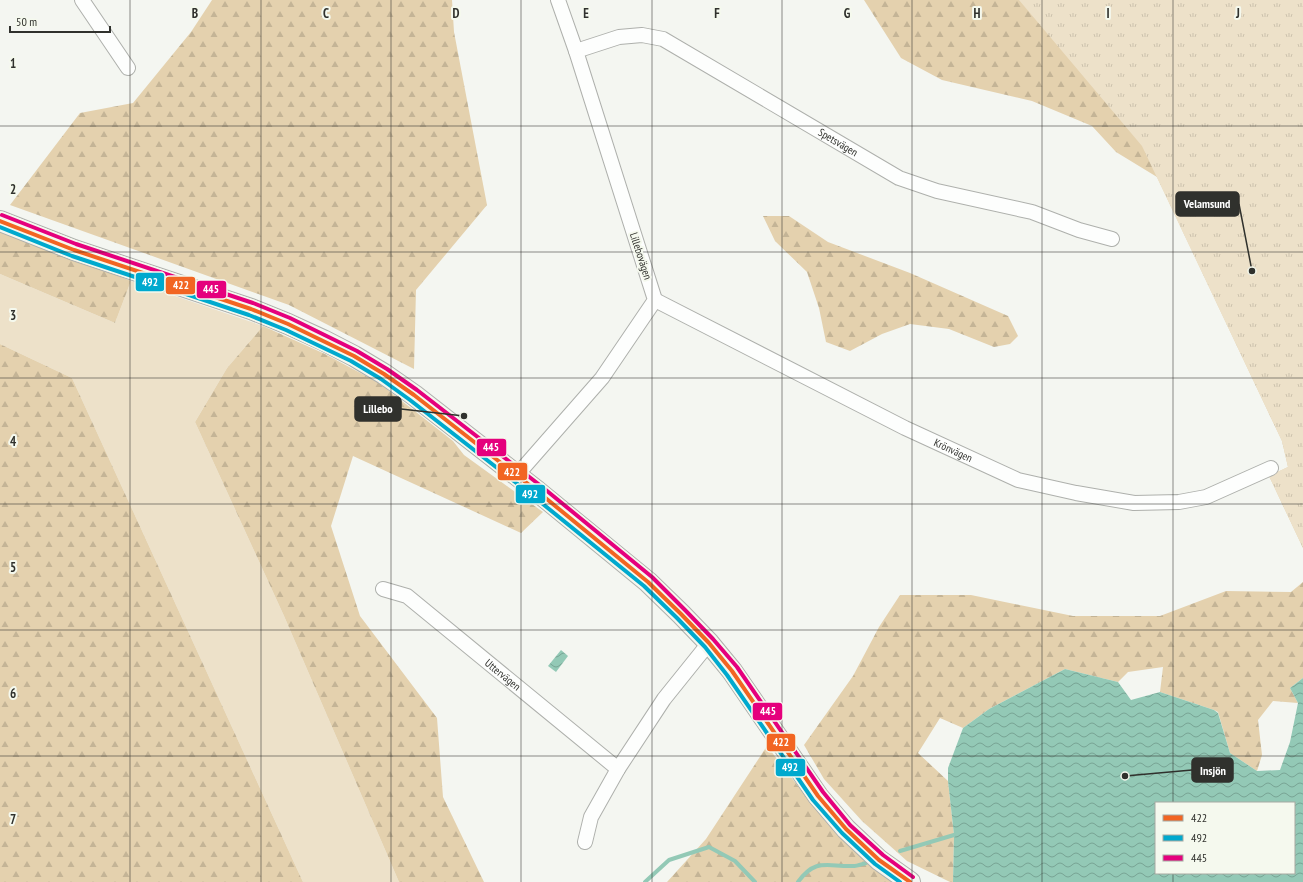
<svg xmlns="http://www.w3.org/2000/svg" width="1303" height="882" viewBox="0 0 1303 882" font-family="'PT Sans Narrow',sans-serif">
	<style>
		.grass { fill: #ede1c9 }
		.forest { fill: url(#forest-firs) }
		.park { fill: url(#park-tufts) }
		.water { fill: url(#water-waves); fill-rule: evenodd }
		.lines { fill: none; stroke-linecap: round; stroke-linejoin: round }
		.stream { stroke: #93c9b6; stroke-width: 4 }
		.minor-casing { stroke: #aeb0ac; stroke-width: 16 }
		.secondary-casing { stroke: #aeb0ac; stroke-width: 22 }
		.minor { stroke: #fdfefd; stroke-width: 14 }
		.secondary { stroke: #f4f4f1; stroke-width: 20 }
		.bus-1-casing { stroke: #f5f9ee; stroke-width: 7 }
		.bus-2-casing { stroke: #f5f9ee; stroke-width: 7 }
		.bus-3-casing { stroke: #f5f9ee; stroke-width: 7 }
		.bus-1 { stroke: #f26522; stroke-width: 4 }
		.bus-2 { stroke: #00a9ce; stroke-width: 4 }
		.bus-3 { stroke: #e5007d; stroke-width: 4 }
		.grid { fill: none; stroke: #30312d; stroke-width: 1; stroke-opacity: 0.55 }
		.labels { text-anchor: middle; stroke-width: 4; stroke-linejoin: round; paint-order: stroke }
		.street-label { font-size: 11px; fill: #30312d; stroke: #f5f9ee }
		.grid-label { font-size: 13px; text-anchor: middle; font-weight: bold; fill: #30312d; stroke: #f5f9ee; stroke-width: 4; stroke-linejoin: round; paint-order: stroke }
		.leader { fill: none; stroke: #30312d; stroke-width: 1.5 }
		.callout-dot { fill: #30312d; stroke: #f5f9ee; stroke-width: 1.5 }
		.callout { fill: #30312d; stroke: #30312d; stroke-width: 1.5 }
		.callout-label { font-size: 12px; text-anchor: middle; font-weight: bold; fill: #fff }
		.line-badge { stroke: #f5f9ee; stroke-width: 1.5 }
		.badge-label { font-size: 11px; text-anchor: middle; font-weight: bold; fill: #fff }
	</style>
	<defs>
		<pattern id="forest-firs" width="22" height="20" patternUnits="userSpaceOnUse"><rect width="22" height="20" fill="#e4d1ae"/><path d="M5 1l3.5 6h-7zM16 11l3.5 6h-7z" fill="#c4b496"/></pattern>
		<pattern id="park-tufts" width="24" height="20" patternUnits="userSpaceOnUse"><rect width="24" height="20" fill="#ede1c9"/><path d="M3 7l-1-3M5 7V3M7 7l1-3M15 17l-1-3M17 17v-4M19 17l1-3" fill="none" stroke="#ccc2ad"/></pattern>
		<pattern id="water-waves" width="16" height="10" patternUnits="userSpaceOnUse"><rect width="16" height="10" fill="#93c9b6"/><path d="M0 5q4-4 8 0t8 0" fill="none" stroke="#78a494"/></pattern>
	</defs>
	<rect width="100%" height="100%" fill="#f4f6f1"/>
	<polygon class="grass" points="0,274 115,323 131,281 263,326 227,368 195,422 284,616 399,882 303,882 72,378 0,344"/>
	<g class="forest">
		<polygon points="212,0 452,0 454,32 487,205 416,290 414,369 289,305 10,205 80,113 133,103 191,32"/>
		<polygon points="864,0 1303,0 1303,548 1269,476 1288,467 1282,441 1157,177 1116,152 1092,126 1032,101 942,80 901,58"/>
		<polygon points="763,216 789,216 828,242 910,273 1008,316 1018,336 1010,344 994,347 949,329 910,324 882,334 850,351 826,342 819,308 807,272 775,241"/>
		<polygon points="0,229 131,281 115,323 0,274"/>
		<polygon points="263,326 325,354 379,383 453,441 464,455 543,512 521,533 353,456 331,526 360,616 437,718 443,797 484,882 399,882 284,616 195,422 227,368"/>
		<polygon points="0,344 72,378 303,882 0,882"/>
		<polygon points="1303,582 1303,678 1290,688 1298,703 1273,701 1258,720 1262,755 1257,771 1230,753 1218,712 1214,710 1160,692 1163,667 1128,672 1118,682 1065,669 989,709 963,728 940,718 918,753 948,781 954,835 953,882 950,882 907,861 862,821 824,779 804,745 853,676 879,627 900,595 971,595 1073,616 1160,616 1226,591 1291,592"/>
		<polygon points="767,746 811,803 839,837 873,866 895,882 667,882 706,839"/>
	</g>
	<polygon class="park" points="1019,0 1303,0 1303,548 1269,476 1288,467 1282,441 1142,146"/>
	<g class="water">
		<polygon points="561,650 568,656 556,672 548,666"/>
		<path d="M 1065,669 L 1118,682 L 1131,700 L 1160,692 L 1214,710 L 1218,713 L 1230,753 L 1257,771 L 1280,770 L 1290,742 L 1298,703 L 1290,688 L 1303,678 L 1303,882 L 953,882 L 954,835 L 948,781 L 948,768 L 963,728 L 989,709 ZM 1156,803 L 1294,803 L 1294,873 L 1156,873 Z"/>
	</g>
	<g class="lines">
		<g class="stream">
			<polyline points="900,851 954,835"/>
			<polyline points="645,882 669,860 709,847 735,861 755,882"/>
			<path d="M 798,882 C 816,857 828,867 853,866 C 857,866 862,864 866,863"/>
		</g>
		<g class="minor-casing">
			<g id="minor">
				<polyline points="82,0 128,68"/>
				<path id="s1" d="M 576,51 L 619,37 L 642,35 L 663,39 L 899,178 L 937,191 L 1032,212 L 1079,230 L 1112,239"/>
				<path id="s2" d="M 655,300 L 905,428 L 1018,480 L 1076,493 L 1134,503 L 1179,502 L 1206,497 L 1271,468"/>
				<polyline points="517,475 602,378 655,300 576,51 558,0"/>
				<path id="s3" d="M 383,589 L 407,596 L 618,769"/>
				<polyline points="585,842 591,817 618,769 664,699 709,643"/>
			</g>
		</g>
		<g class="secondary-casing">
			<polyline id="secondary" points="0,221 74,250 251,309 288,324 323,340 354,356 384,374 414,395 537,491 648,582 681,614 709,643 732,671 818,796 846,829 879,860 910,882"/>
		</g>
		<use href="#minor" class="minor"/>
		<use href="#secondary" class="secondary"/>
		<g class="bus-1-casing">
			<polyline id="bus-1" points="0,221 74,250 251,309 288,324 354,356 384,374 414,395 537,491 648,582 681,614 709,643 732,671 818,796 846,829 879,860 910,882"/>
		</g>
		<g class="bus-2-casing">
			<polyline id="bus-2" points="0,227 72,256 249,315 286,330 351,361 381,379 410,400 533,496 644,586 677,618 705,647 727,675 813,800 842,833 875,864 900,882"/>
		</g>
		<g class="bus-3-casing">
			<polyline id="bus-3" points="2,215 76,244 253,303 290,318 357,351 387,369 417,390 541,486 652,577 685,610 713,639 737,667 823,792 850,825 883,855 913,877"/>
		</g>
		<use href="#bus-1" class="bus-1"/>
		<use href="#bus-2" class="bus-2"/>
		<use href="#bus-3" class="bus-3"/>
	</g>
	<path class="grid" d="M 130,0 L 130,882M 261,0 L 261,882M 391,0 L 391,882M 521,0 L 521,882M 652,0 L 652,882M 782,0 L 782,882M 912,0 L 912,882M 1042,0 L 1042,882M 1173,0 L 1173,803M 0,126 L 1303,126M 0,252 L 1303,252M 0,378 L 1303,378M 0,504 L 1303,504M 0,630 L 1303,630M 0,756 L 1303,756M 1173,873 L 1173,882"/>
	<g class="labels">
		<g class="street-label">
			<text dy="4" stroke="none"><textPath href="#s1" startOffset="293">Spetsvägen</textPath></text>
			<text transform="translate(641 256) rotate(72)" y="4">Lillebovägen</text>
			<text dy="4" stroke="none"><textPath href="#s2" startOffset="334">Krönvägen</textPath></text>
			<text dy="4" stroke="none"><textPath href="#s3" startOffset="149">Uttervägen</textPath></text>
		</g>
	</g>
	<g class="grid-label">
		<text x="195" y="18">B</text>
		<text x="326" y="18">C</text>
		<text x="456" y="18">D</text>
		<text x="586" y="18">E</text>
		<text x="717" y="18">F</text>
		<text x="847" y="18">G</text>
		<text x="977" y="18">H</text>
		<text x="1108" y="18">I</text>
		<text x="1238" y="18">J</text>
		<text x="13" y="68">1</text>
		<text x="13" y="194">2</text>
		<text x="13" y="320">3</text>
		<text x="13" y="446">4</text>
		<text x="13" y="572">5</text>
		<text x="13" y="698">6</text>
		<text x="13" y="824">7</text>
	</g>
	<path class="leader" d="M1252 271L1239 204M464 416L401 409M1125 776L1192 770"/>
	<g class="callout-dot">
		<circle cx="1252" cy="271" r="4"/>
		<circle cx="464" cy="416" r="4"/>
		<circle cx="1125" cy="776" r="4"/>
	</g>
	<g class="callout">
		<rect x="1176" y="192" width="63" height="24" rx="4"/>
		<rect x="355" y="397" width="46" height="24" rx="4"/>
		<rect x="1192" y="758" width="41" height="24" rx="4"/>
	</g>
	<g class="callout-label">
		<text x="1207" y="208">Velamsund</text>
		<text x="378" y="413">Lillebo</text>
		<text x="1213" y="775">Insjön</text>
	</g>
	<g class="line-badge">
		<rect x="135" y="272" width="30" height="20" rx="4" fill="#00a9ce"/>
		<rect x="165" y="276" width="31" height="19" rx="4" fill="#f26522"/>
		<rect x="196" y="280" width="31" height="19" rx="4" fill="#e5007d"/>
		<rect x="476" y="438" width="31" height="19" rx="4" fill="#e5007d"/>
		<rect x="497" y="462" width="31" height="19" rx="4" fill="#f26522"/>
		<rect x="515" y="484" width="31" height="20" rx="4" fill="#00a9ce"/>
		<rect x="752" y="702" width="31" height="19" rx="4" fill="#e5007d"/>
		<rect x="766" y="733" width="30" height="19" rx="4" fill="#f26522"/>
		<rect x="775" y="758" width="31" height="19" rx="4" fill="#00a9ce"/>
	</g>
	<g class="badge-label">
		<text x="150" y="286">492</text>
		<text x="181" y="289">422</text>
		<text x="211" y="293">445</text>
		<text x="491" y="451">445</text>
		<text x="512" y="476">422</text>
		<text x="530" y="498">492</text>
		<text x="768" y="715">445</text>
		<text x="781" y="746">422</text>
		<text x="790" y="771">492</text>
	</g>
	<rect x="1155" y="802" width="140" height="72" fill="#f5f9ee" stroke="#a6a9a1"/>
	<rect x="1163" y="815" width="20" height="6" fill="#f26522" stroke="#a6a9a1"/>
	<text x="1191" y="822" font-size="12" fill="#30312d">422</text>
	<rect x="1163" y="835" width="20" height="6" fill="#00a9ce" stroke="#a6a9a1"/>
	<text x="1191" y="842" font-size="12" fill="#30312d">492</text>
	<rect x="1163" y="855" width="20" height="6" fill="#e5007d" stroke="#a6a9a1"/>
	<text x="1191" y="862" font-size="12" fill="#30312d">445</text>
	<path d="M10 26v6h100v-6" fill="none" stroke="#30312d" stroke-width="2"/>
	<text x="16" y="26" font-size="12" fill="#30312d" stroke="#f5f9ee" stroke-width="3" paint-order="stroke">50 m</text>
</svg>
